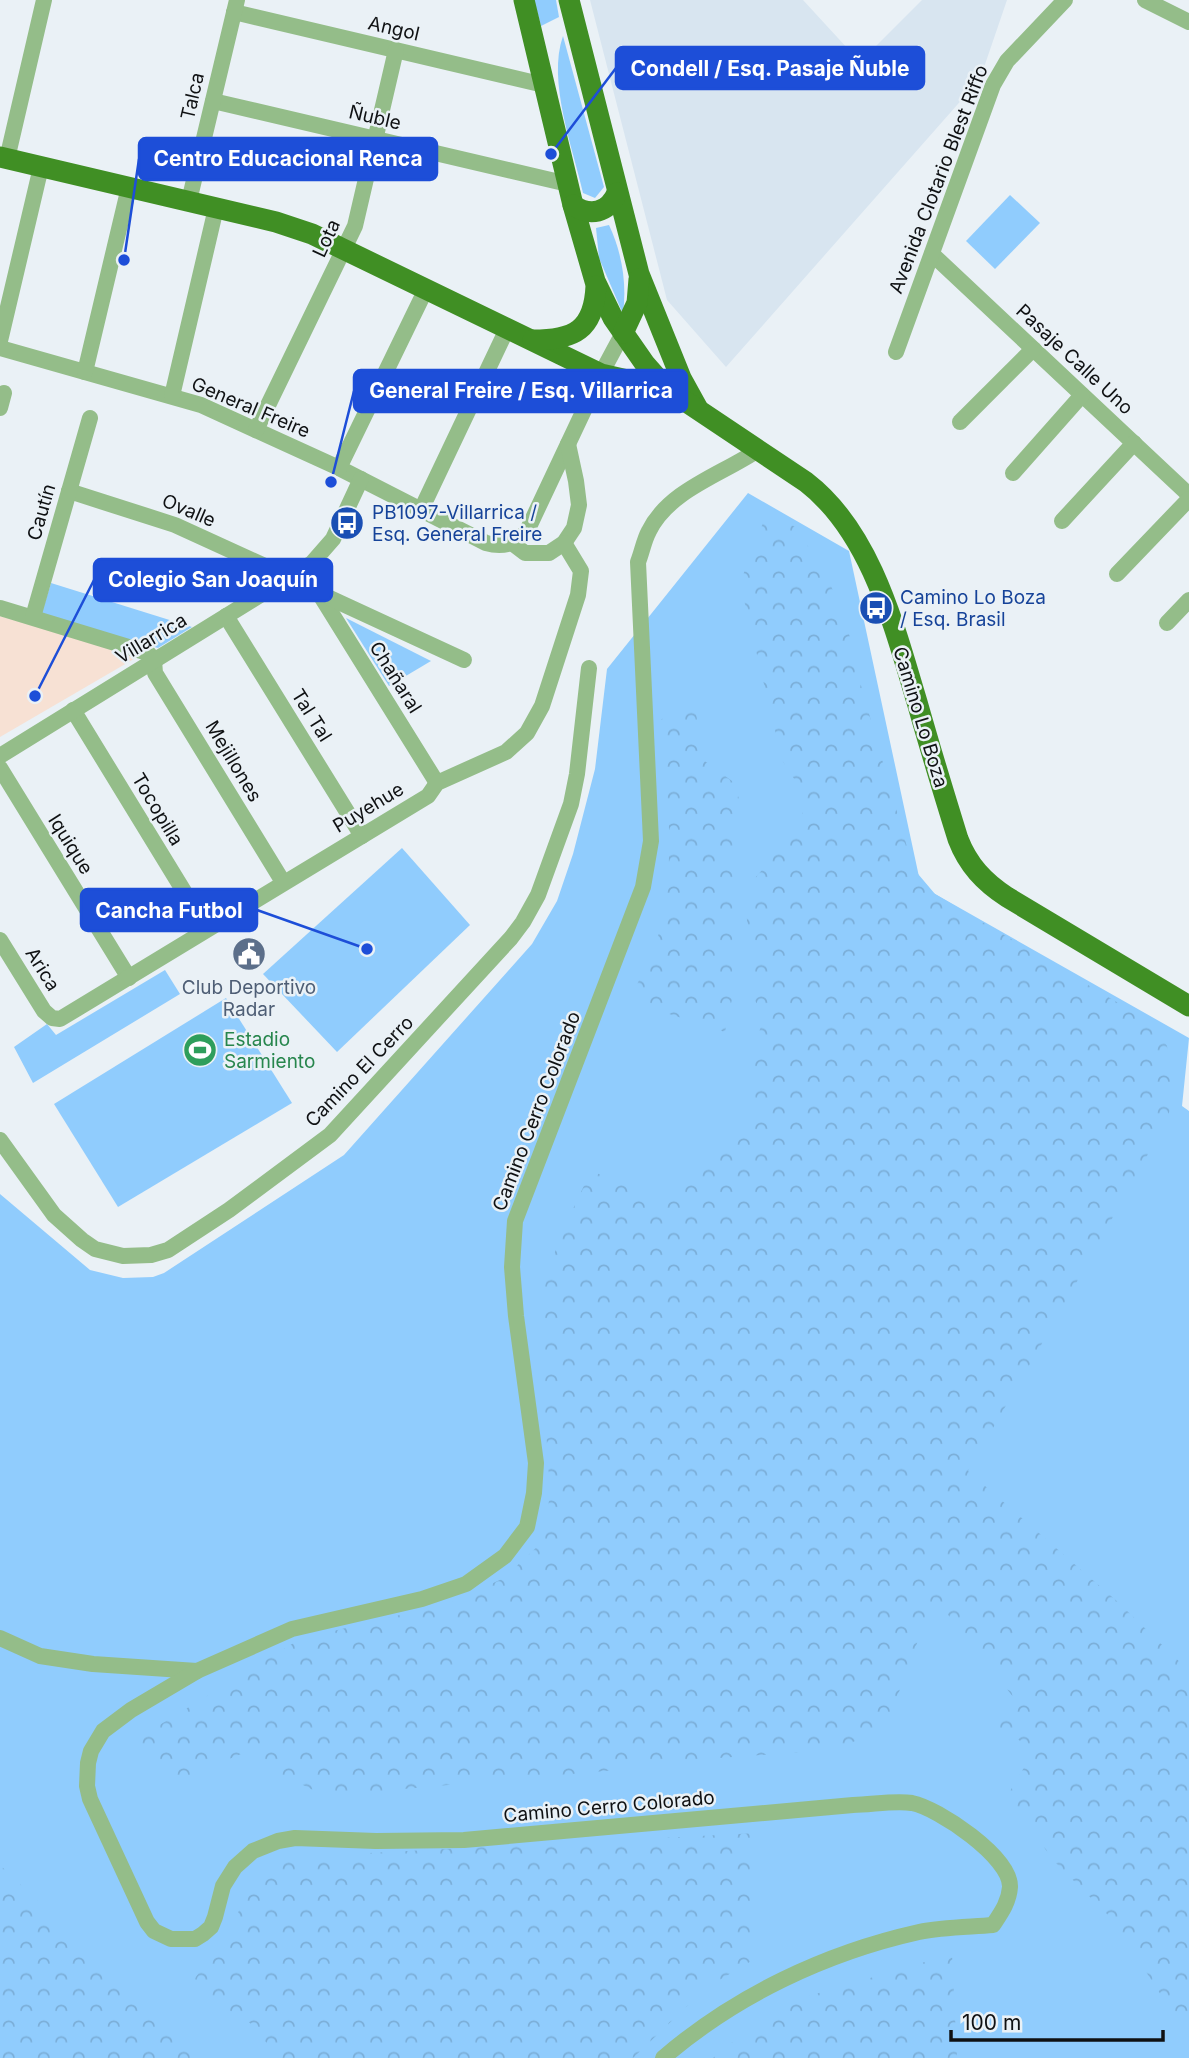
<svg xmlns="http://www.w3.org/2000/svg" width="1189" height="2058" viewBox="0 0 1189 2058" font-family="Inter,sans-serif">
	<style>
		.built { fill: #d8e5f0 }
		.education { fill: #f7e1d4 }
		.green { fill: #90ccfd }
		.forest { fill: url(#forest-crowns) }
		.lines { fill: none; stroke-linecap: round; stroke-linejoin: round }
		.minor { stroke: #94bd89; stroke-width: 16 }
		.major { stroke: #408f24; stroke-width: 21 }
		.labels { text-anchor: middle; stroke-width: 5; stroke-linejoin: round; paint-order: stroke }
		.street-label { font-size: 19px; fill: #0f1113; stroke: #eaf1f6 }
		.transit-label { font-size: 19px; fill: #164399; stroke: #eaf1f6; text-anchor: start }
		.service-label { font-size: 19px; fill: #4e5e75; stroke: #eaf1f6 }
		.leisure-label { font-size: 19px; fill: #27864d; stroke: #eaf1f6; text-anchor: start }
		.leader { fill: none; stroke: #1d4ed8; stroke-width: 2.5 }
		.callout-dot { fill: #1d4ed8; stroke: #eaf1f6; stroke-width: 2.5 }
		.callout { fill: #1d4ed8; stroke: #1d4ed8; stroke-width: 2.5 }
		.callout-label { font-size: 21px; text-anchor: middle; font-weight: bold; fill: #fff }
	</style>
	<defs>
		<pattern id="forest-crowns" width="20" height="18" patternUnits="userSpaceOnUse" patternTransform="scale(1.75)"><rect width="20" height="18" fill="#90ccfd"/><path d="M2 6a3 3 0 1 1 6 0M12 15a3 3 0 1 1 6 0" fill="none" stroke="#7baed8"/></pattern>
	</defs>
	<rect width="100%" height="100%" fill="#eaf1f6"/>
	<polygon class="built" points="590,0 803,0 860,62 922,0 1007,0 980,79 726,367 667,300"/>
	<polygon class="education" points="0,616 139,656 0,737"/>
	<g class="green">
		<polygon points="534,0 556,0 559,17 541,26"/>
		<path d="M 563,36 L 604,187 L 595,198 L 583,193 C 573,148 547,81 563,36 Z"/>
		<polygon points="1010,195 1040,223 995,269 966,241"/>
		<path d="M 609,225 C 622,253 627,283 623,314 L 599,258 L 596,228 Z"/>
		<polygon points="748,493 849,551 921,886 1189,1038 1182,1106 1189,1111 1189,2058 0,2058 0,1194 90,1270 123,1278 153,1277 164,1273 344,1155 532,944 557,901 573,854 595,769 607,669"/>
		<polygon points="51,583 192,627 158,648 41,615"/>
		<polygon points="346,618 431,661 389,686"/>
		<polygon points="402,848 470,925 337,1052 263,974"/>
		<polygon points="165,970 180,994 33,1083 14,1047 47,1024 56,1035"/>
		<polygon points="226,998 292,1103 118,1207 54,1104"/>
	</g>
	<g class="forest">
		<polygon points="764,520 794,526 823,568 846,620 858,675 913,868 935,894 1152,1023 1167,1046 1173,1098 1167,1120 1055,1321 968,1471 1119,1603 1189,1671 1189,2038 1111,1918 1056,1863 1006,1798 1035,1749 997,1728 1014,1698 934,1597 885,1730 831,1750 649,1763 616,1770 325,1796 241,1754 173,1783 135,1740 300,1639 450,1603 504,1578 542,1542 550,1495 539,1311 549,1269 562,1232 591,1171 669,1201 757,1111 751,1062 763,1018 754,998 746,909 755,878 802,824 802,791 782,760 740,583"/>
		<path d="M 676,704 L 696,712 L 702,759 L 732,781 L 740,801 L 733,833 L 732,999 L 725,1032 L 629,1001 C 639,979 653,956 659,933 C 677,863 667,791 661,720 Z"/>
		<polygon points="758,1833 751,1863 753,1960 706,1988 633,2058 279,2058 250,2023 188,1988 228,1932 261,1868 291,1857"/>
		<polygon points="0,1865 122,1982 161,2026 199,2058 0,2058"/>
		<polygon points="952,1954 957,2058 713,2058 778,2005"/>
	</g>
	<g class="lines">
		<g class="minor">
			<polyline points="1145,0 1189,22"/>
			<polyline points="234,12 544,85"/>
			<polyline points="213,101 568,184"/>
			<polyline points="7,159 44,0"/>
			<polyline points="189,201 237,0"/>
			<polyline points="932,254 1189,495"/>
			<polyline points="0,341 41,167"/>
			<path d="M 0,348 L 201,405 L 339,468 L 486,543 C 503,548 516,544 527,531 L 601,374 L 623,333"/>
			<polyline points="896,352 993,85 1007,61 1065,0"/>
			<polyline points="85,372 129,187"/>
			<polyline points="172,396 216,208"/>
			<polyline points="0,408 4,393"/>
			<polyline points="960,422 1033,349"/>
			<polyline points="256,430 355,226 396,50"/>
			<polyline points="339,468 426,289"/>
			<polyline points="1013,473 1082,395"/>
			<polyline points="69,491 175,525 289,577"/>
			<polyline points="421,510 507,329"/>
			<polyline points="1062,521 1134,443"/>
			<polyline points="512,543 525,553 549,553 564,543 574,528 579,505 576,481 568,444"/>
			<polyline points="304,569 437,783"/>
			<polyline points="1117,574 1189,499"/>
			<polyline points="319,593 464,660"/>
			<polyline points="0,608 148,653 154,660 155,673 283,882"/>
			<polyline points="226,616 362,836"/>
			<polyline points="33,617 90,418"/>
			<polyline points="1167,623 1189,600"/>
			<polyline points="73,710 207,929"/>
			<polyline points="0,756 312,563 333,539 361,479"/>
			<polyline points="0,768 129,978"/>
			<polyline points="0,940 44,1011 52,1018 60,1019 428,796 437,783 506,752 527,733 542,706 578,595 581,571 564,543"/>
			<polyline points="0,1140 54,1215 82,1240 95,1249 123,1256 151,1255 168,1250 229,1210 330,1135 511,938 523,922 538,895 571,804 577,774 589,668"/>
			<polyline points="0,1638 40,1656 93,1664 197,1671"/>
			<path d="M 663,2058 C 735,1996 825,1953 919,1932 C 942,1927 969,1927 993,1925 C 1001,1913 1009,1902 1010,1887 C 1011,1857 938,1808 912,1803 C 894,1800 871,1805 853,1805 L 464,1840 L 376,1841 L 295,1838 L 278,1841 L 253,1851 L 235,1867 L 223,1886 L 215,1917 L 211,1927 L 203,1934 L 195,1939 L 171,1939 L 154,1931 L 147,1922 L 90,1799 L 87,1786 L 88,1763 L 91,1751 L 103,1731 L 131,1710 L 197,1671 L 292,1629 L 422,1599 L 466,1584 L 505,1556 L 527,1527 L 534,1493 L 536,1463 L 516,1316 L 512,1267 L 515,1221 L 643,887 L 651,841 L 638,562 C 642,552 644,540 649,531 C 669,490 723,474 758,450"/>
		</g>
		<g class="major">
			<polyline points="524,0 573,205 595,281 613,318 645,364 667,389"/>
			<polyline points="569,0 639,274 681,378 697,407"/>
			<path d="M 0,157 L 276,222 L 312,234 L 601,374 L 667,389 L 806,482 C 871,532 894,626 917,702 C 930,748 944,794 958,839 C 968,865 984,882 1007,897 L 1189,1006"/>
			<path d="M 573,205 C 590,217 608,213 617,193"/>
			<polyline points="623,333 637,303 639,279"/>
			<path d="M 533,340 C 574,340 594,330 596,286"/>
		</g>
	</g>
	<defs>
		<g id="bus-disc" transform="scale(1.75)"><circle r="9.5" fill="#1a4fb4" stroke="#eaf1f6"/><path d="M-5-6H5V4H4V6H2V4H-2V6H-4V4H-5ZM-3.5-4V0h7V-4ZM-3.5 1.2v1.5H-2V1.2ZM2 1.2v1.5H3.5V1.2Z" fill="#fff"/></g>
		<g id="civic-disc" transform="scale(1.75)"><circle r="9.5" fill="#5c6f8a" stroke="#eaf1f6"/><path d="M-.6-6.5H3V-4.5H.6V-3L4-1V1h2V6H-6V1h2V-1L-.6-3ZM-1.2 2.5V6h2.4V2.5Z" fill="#fff"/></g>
		<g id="stadium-disc" transform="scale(1.75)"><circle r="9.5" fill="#2e9e5b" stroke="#eaf1f6"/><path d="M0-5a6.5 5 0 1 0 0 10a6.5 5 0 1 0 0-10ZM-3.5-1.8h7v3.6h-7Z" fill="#fff"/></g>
	</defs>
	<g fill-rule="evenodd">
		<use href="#bus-disc" x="347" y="523"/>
		<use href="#bus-disc" x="876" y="608"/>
		<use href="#civic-disc" x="249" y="954"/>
		<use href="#stadium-disc" x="200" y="1050"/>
	</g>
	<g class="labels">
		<g class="street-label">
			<text transform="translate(394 28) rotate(13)" y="7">Angol</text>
			<text transform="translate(192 96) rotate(-77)" y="7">Talca</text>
			<text transform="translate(375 117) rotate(13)" y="7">Ñuble</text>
			<text transform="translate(938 179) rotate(-69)" y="7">Avenida Clotario Blest Riffo</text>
			<text transform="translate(326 238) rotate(-65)" y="7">Lota</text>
			<text transform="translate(1075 359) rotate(43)" y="7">Pasaje Calle Uno</text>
			<text transform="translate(251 407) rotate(23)" y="7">General Freire</text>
			<text transform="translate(189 510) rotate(23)" y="7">Ovalle</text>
			<text transform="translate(41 512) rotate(-74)" y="7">Cautín</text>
			<text transform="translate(151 638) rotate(-31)" y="7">Villarrica</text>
			<text transform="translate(396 677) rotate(58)" y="7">Chañaral</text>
			<text transform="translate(312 715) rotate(58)" y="7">Tal Tal</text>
			<text transform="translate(921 717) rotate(73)" y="7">Camino Lo Boza</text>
			<text transform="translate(234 761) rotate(59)" y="7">Mejillones</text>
			<text transform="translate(368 807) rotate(-31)" y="7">Puyehue</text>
			<text transform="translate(158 809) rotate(59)" y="7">Tocopilla</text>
			<text transform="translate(71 844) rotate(58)" y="7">Iquique</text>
			<text transform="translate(43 969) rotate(58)" y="7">Arica</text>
			<text transform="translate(359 1071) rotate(-46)" y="7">Camino El Cerro</text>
			<text transform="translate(536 1111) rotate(-69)" y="7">Camino Cerro Colorado</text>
			<text transform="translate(609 1806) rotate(-5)" y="7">Camino Cerro Colorado</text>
		</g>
		<g class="transit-label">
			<text x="372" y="519">PB1097-Villarrica /<tspan x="372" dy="22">Esq. General Freire</tspan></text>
			<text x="900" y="604">Camino Lo Boza<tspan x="900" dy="22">/ Esq. Brasil</tspan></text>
		</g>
		<g class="service-label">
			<text x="249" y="994">Club Deportivo<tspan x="249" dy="22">Radar</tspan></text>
		</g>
		<g class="leisure-label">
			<text x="224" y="1046">Estadio<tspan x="224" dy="22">Sarmiento</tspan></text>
		</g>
	</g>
	<path class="leader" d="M551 154L616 68M124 260L139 159M331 482L354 391M35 696L94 580M367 949L257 910"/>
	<g class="callout-dot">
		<circle cx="551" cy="154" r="7"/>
		<circle cx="124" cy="260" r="7"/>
		<circle cx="331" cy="482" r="7"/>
		<circle cx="35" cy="696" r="7"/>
		<circle cx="367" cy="949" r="7"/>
	</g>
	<g class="callout">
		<rect x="616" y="47" width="308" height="42" rx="7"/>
		<rect x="139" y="138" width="298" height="42" rx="7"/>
		<rect x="354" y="370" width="333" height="42" rx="7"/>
		<rect x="94" y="559" width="238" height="42" rx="7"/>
		<rect x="81" y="889" width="176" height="42" rx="7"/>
	</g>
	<g class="callout-label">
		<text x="770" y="76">Condell / Esq. Pasaje Ñuble</text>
		<text x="288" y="166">Centro Educacional Renca</text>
		<text x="521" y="398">General Freire / Esq. Villarrica</text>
		<text x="213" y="587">Colegio San Joaquín</text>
		<text x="169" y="918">Cancha Futbol</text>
	</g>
	<path d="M951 2030v10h212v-10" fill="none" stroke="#0f1113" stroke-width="3.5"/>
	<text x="962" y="2030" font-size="21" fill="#0f1113" stroke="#eaf1f6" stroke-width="5" paint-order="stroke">100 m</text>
</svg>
